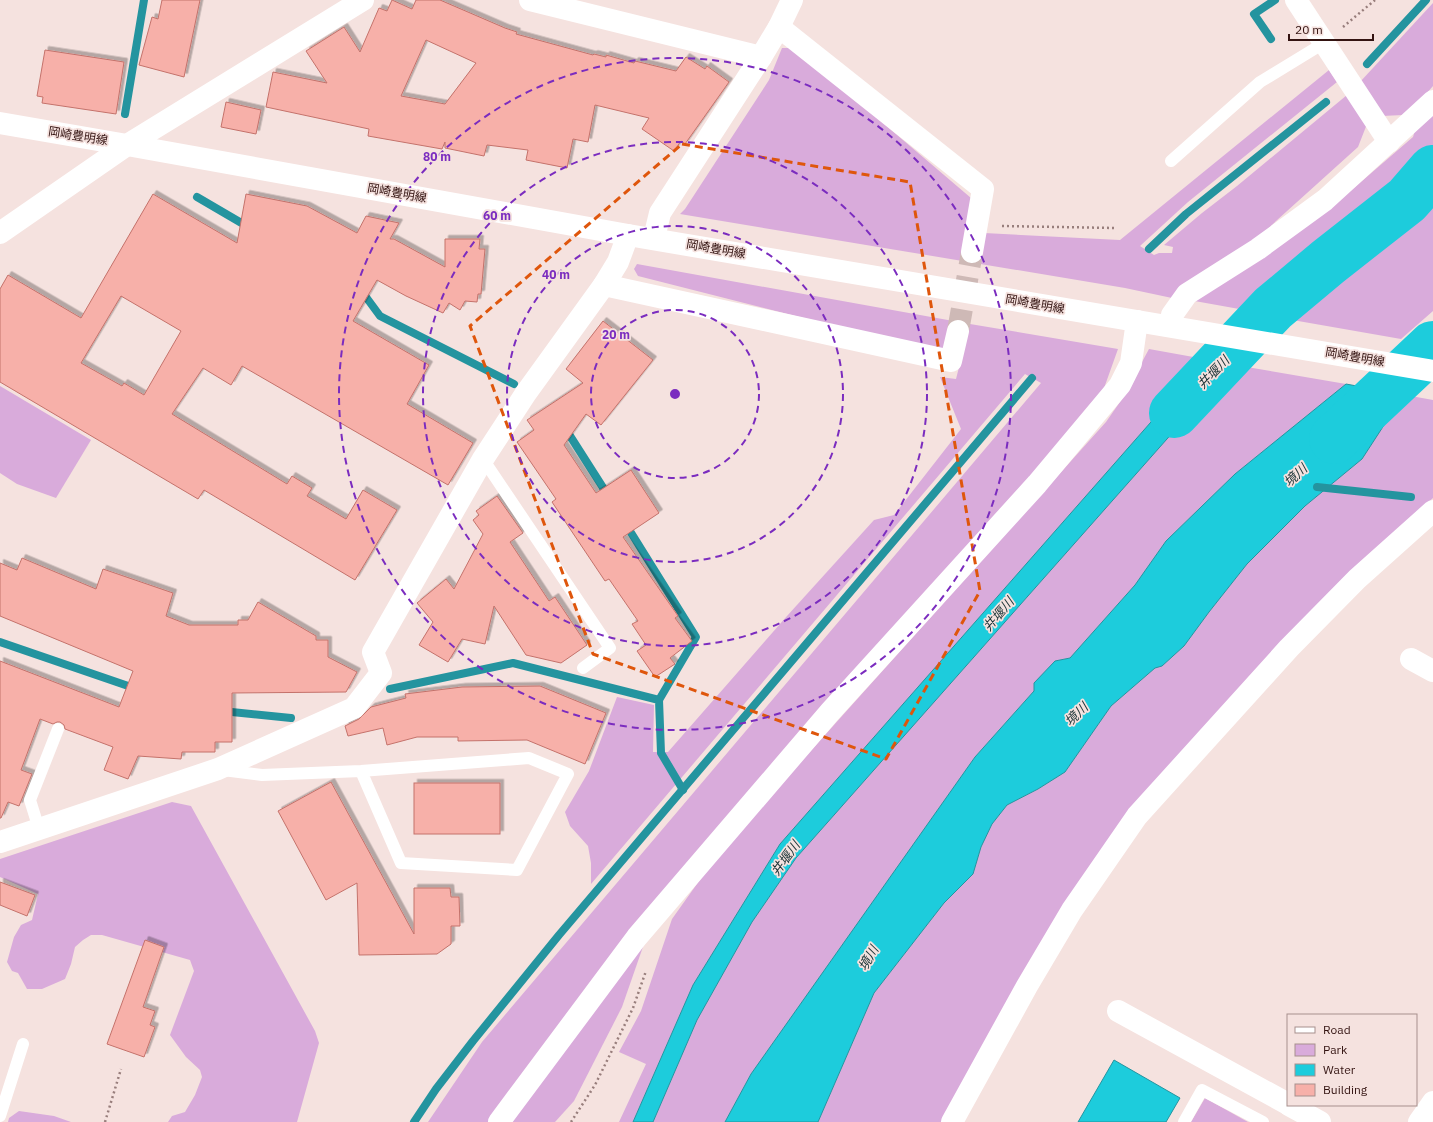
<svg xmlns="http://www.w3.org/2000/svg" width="1433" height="1122" viewBox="0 0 1433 1122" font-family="'IBM Plex Sans','Noto Sans JP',sans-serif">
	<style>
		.green { fill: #d9abdb }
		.water { fill: #1dccdc; stroke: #24949f }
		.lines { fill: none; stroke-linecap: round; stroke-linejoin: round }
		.stream { stroke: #24949f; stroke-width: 8 }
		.river { stroke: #1dccdc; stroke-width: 50 }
		.building { fill: #f7b0a9; stroke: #c4726b; fill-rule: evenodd; filter: url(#shadow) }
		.minor-tunnel { stroke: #ceb9b6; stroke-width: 22; stroke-dasharray: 22 11; stroke-linecap: butt }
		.path { stroke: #987e7c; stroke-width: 2.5; stroke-dasharray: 2 3; stroke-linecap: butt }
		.service { stroke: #fff; stroke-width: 12 }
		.minor { stroke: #fff; stroke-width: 22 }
		.secondary { stroke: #fff; stroke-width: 22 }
		.marked { fill: none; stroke: #df560c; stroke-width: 3; stroke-dasharray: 8 5; stroke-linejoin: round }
		.ring { fill: none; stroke: #7b2cbf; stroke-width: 2; stroke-dasharray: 7 5 }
		.labels { text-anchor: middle; stroke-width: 3.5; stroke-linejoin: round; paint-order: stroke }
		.street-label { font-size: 12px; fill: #331311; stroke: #f5e2df }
		.water-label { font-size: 13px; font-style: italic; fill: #1a3336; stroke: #f5e2df }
		.centre { fill: #7b2cbf; stroke: #f5e2df; stroke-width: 2 }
		.ring-label { font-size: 12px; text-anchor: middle; font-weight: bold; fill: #7b2cbf; stroke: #f5e2df; stroke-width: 3.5; stroke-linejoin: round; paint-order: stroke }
	</style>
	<defs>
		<filter id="shadow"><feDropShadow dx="3.5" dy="-3.5" stdDeviation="0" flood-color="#0004"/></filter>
	</defs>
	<rect width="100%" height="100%" fill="#f5e2df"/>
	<g class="green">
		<polygon points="1433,3 1433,86 1420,101 1403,115 1382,116 1360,82"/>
		<polygon points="782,48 795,48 971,198 984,233 1120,240 1329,70 1337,82 1188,202 1140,246 1154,255 1159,253 1172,253 1173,247 1164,245 1202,213 1237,186 1347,95 1367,124 1358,147 1276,221 1252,245 1172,298 1125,288 680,214 685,209 769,80"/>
		<polygon points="1433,109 1433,162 1333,245 1288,278 1256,312 1189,300 1355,187 1413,137 1417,124"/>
		<polygon points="1433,190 1433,311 1401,339 1281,318 1312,290 1388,230"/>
		<polygon points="637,264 970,324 1118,349 1103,391 492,1122 428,1122 482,1042 1041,383 1025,374 591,884 591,863 588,846 570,826 565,812 589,771 617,697 654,705 653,752 668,752 787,616 874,520 894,515 961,429 940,377 956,379 968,332 946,350 938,352 638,276 634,269"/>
		<polygon points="1149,349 1210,360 1158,414 780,844 693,985 633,1122 619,1122 646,1064 619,1052 641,1011 672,919 719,853 1106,422 1122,399"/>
		<polygon points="1235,365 1346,384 1235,474 1166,541 1135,585 1070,658 1055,661 1034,691 975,757 751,1074 725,1122 653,1122 697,1020 752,922 796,858 1190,413"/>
		<polygon points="0,386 91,440 56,498 17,484 0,473"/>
		<polygon points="1411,396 1433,400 1433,498 1347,575 1181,755 1010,996 941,1122 818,1122 874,993 944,903 973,874 981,847 992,824 1007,805 1038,789 1065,772 1111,706 1155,668 1162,666 1184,646 1209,612 1247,564 1305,506 1362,459 1388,419"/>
		<polygon points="172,802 191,806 315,1031 319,1043 297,1122 168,1122 172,1116 185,1112 195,1095 202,1077 200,1070 186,1057 170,1035 194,971 190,960 102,935 91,935 83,940 75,947 71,964 65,979 42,989 27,989 18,973 12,971 7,962 14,937 21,925 32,920 38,894 0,877 0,859"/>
		<polygon points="645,941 622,1007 574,1101 555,1122 511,1122"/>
		<polygon points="1205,1098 1248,1122 1191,1122"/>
		<polygon points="19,1111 54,1116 71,1122 8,1122 9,1118"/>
	</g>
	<g class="water">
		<polygon points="1210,360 1235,365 1190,413 796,858 752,922 697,1020 653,1122 633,1122 693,985 780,844 1158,414"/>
		<polygon points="1346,384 1411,396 1388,419 1362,459 1305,506 1247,564 1209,612 1184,646 1162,666 1155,668 1111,706 1065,772 1038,789 1007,805 992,824 981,847 973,874 944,903 874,993 818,1122 725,1122 751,1074 975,757 1034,691 1034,683 1055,661 1070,658 1135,585 1166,541 1235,474"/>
		<polygon points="1114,1060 1180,1098 1166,1122 1078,1122"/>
	</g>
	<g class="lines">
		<g class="stream">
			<polyline points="1271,39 1254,14 1275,0"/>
			<polyline points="1367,64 1426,0"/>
			<polyline points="125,114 144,0"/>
			<polyline points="197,197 250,228"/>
			<polyline points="1149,249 1186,214 1326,102"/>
			<polyline points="358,292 366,297 380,316 514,384"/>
			<polyline points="565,428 609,497"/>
			<polyline points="1317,487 1411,497"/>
			<polyline points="625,523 696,637 659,700"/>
			<polyline points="0,642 137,689"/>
			<polyline points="390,689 513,663 659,700 661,753 683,790"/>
			<polyline points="222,711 291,718"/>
			<polyline points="414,1122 436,1089 473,1041 559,935 1032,378"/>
		</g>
		<g class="river">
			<polyline points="1174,413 1273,308 1328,262 1407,200 1433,170"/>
			<polyline points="1334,439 1433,346"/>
		</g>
	</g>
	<g class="building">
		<polygon points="162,0 200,0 184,77 139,65 152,17 158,19"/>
		<path d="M 392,0 L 412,9 L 416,0 L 440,0 L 505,28 L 517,32 L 516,34 L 593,55 L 594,54 L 606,57 L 606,55 L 634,63 L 635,61 L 676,71 L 686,57 L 705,69 L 707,66 L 729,82 L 685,144 L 681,141 L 674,151 L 642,129 L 649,118 L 595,105 L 588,142 L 573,139 L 567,168 L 526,160 L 528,150 L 487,145 L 484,156 L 445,148 L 445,142 L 442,149 L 368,136 L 369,129 L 266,107 L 273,72 L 327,83 L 306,51 L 344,27 L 360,52 L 379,8 L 387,11 ZM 426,40 L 476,63 L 445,104 L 401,96 Z"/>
		<polygon points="45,50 124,62 116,114 42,103 43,97 37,96"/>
		<polygon points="226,102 261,110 256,134 221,127"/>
		<path d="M 153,194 L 237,243 L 246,194 L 307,206 L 357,233 L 366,216 L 399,223 L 390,239 L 394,239 L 445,267 L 445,239 L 480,239 L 479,249 L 485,249 L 481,294 L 478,294 L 477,302 L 465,301 L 460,310 L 449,303 L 443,313 L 406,296 L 377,280 L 353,321 L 429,365 L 407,404 L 473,443 L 448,485 L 242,366 L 231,385 L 203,368 L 172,414 L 287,484 L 292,476 L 312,488 L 307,496 L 346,519 L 363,490 L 397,510 L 355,580 L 204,490 L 198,499 L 0,382 L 0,289 L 8,275 L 81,318 ZM 121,296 L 181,331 L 144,395 L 124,383 L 122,386 L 81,363 Z"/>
		<polygon points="603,321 653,360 601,425 586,414 564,445 596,493 631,470 659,513 623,537 678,616 675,618 692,641 670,658 675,664 655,677 637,651 646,645 632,624 638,621 609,579 605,581 552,502 556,499 517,442 534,430 527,420 583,383 566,369"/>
		<polygon points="497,496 523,533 510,542 549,601 555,597 587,645 561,663 526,655 494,606 485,644 462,639 448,662 419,645 433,622 417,603 446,579 454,589 483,534 473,520 479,515 476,511"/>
		<polygon points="22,558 96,589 103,569 173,593 166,616 189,625 238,625 238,620 248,620 258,602 316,636 316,640 328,640 328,657 357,672 346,692 232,693 232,742 215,742 215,752 182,752 181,759 138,756 128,779 104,770 113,747 65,729 64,725 60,722 57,722 53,724 40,719 21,770 32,774 19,806 8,802 1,818 0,818 0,661 119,707 133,671 0,616 0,563 17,570"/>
		<polygon points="540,686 606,713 585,764 527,740 458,741 458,737 417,737 387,745 383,728 348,736 345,726 359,719 371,707 406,698 405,694 462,687"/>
		<polygon points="331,782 414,934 414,888 450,888 451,897 459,897 460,926 451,926 451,944 437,954 359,955 357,883 326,900 278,811"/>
		<rect x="414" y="783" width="86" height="51"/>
		<polygon points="0,882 35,895 27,916 0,905"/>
		<polygon points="145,940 164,947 143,1007 155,1011 150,1025 155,1027 144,1057 107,1044"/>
	</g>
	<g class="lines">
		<polyline class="minor-tunnel" points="958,331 972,252"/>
		<g class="path">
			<polyline points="1343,27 1375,0"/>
			<polyline points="1002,226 1114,228"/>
			<polyline points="105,1122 121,1069"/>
			<polyline points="571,1122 595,1085 633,1008 646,971"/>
		</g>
		<g class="service">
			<polyline points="1171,161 1260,82 1324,43"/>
			<polyline points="483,459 610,648 583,668"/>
			<polyline points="223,770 262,775 361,771 529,758 568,774 517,870 401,863 361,771"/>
			<polyline points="39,829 30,800 58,729"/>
			<polyline points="0,1116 23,1044"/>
			<polyline points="1184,1122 1202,1090 1263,1122"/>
		</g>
		<g class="minor">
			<polyline points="530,0 761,57"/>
			<polyline points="1296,0 1389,142"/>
			<polyline points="779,27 983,189 972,252"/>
			<polyline points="0,233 127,145 363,0"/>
			<polyline points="654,238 660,213 761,57 779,27 792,0"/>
			<polyline points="604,285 951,361 958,331"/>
			<polyline points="1170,326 1172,315 1187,294 1258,249 1325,200 1433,101"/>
			<polyline points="1411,659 1433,671"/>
			<polyline points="0,842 218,769 354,708 381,673 373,652 483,459 526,393 604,285 618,262 628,235"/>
			<polyline points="1118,1011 1288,1104"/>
			<polyline points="1289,1105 1320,1122"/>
			<polyline points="499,1122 637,937 830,712 1037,484 1120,385 1131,363 1137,321"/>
			<polyline points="952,1122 1027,986 1072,910 1137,816 1289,648 1357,579 1433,511"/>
			<polyline points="1419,1122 1433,1102"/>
		</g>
		<polyline class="secondary" points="0,123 127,145 628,235 1433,371"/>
	</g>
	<path class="marked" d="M 682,144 L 910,182 L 980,591 L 886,759 L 593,654 L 470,326 Z"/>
	<g class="ring">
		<circle cx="675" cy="394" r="84"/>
		<circle cx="675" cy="394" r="168"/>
		<circle cx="675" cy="394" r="252"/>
		<circle cx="675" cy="394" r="336"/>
	</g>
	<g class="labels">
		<g class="street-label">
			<text transform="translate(78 136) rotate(9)" y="4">岡崎豊明線</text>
			<text transform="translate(397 193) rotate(10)" y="4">岡崎豊明線</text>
			<text transform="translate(716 249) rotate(10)" y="4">岡崎豊明線</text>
			<text transform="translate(1035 304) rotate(10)" y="4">岡崎豊明線</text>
			<text transform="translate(1355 357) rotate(10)" y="4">岡崎豊明線</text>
		</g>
		<g class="water-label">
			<text transform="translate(1213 372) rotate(-46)" y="5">井堰川</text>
			<text transform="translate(1295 475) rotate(-43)" y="5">境川</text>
			<text transform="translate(998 614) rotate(-49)" y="5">井堰川</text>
			<text transform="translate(1076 714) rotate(-44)" y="5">境川</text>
			<text transform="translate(785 858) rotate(-54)" y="5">井堰川</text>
			<text transform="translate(868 958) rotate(-60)" y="5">境川</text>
		</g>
	</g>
	<circle cx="675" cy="394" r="6" class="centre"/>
	<g class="ring-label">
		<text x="437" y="161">80 m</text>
		<text x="497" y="220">60 m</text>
		<text x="556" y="279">40 m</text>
		<text x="616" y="339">20 m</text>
	</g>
	<rect x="1287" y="1014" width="130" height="92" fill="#f5e2df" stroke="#a78f8d"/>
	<rect x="1295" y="1027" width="20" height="6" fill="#ffffff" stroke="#a78f8d"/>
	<text x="1323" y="1034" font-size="12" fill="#331311">Road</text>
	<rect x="1295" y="1044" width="20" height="12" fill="#d9abdb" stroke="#a78f8d"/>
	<text x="1323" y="1054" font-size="12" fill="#331311">Park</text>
	<rect x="1295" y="1064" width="20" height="12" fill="#1dccdc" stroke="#a78f8d"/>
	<text x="1323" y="1074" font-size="12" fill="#331311">Water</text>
	<rect x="1295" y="1084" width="20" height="12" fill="#f7b0a9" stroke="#a78f8d"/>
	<text x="1323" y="1094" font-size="12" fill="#331311">Building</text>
	<path d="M1289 34v6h84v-6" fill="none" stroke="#331311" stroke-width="2"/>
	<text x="1295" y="34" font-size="12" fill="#331311" stroke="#f5e2df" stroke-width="3" paint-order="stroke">20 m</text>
</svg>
